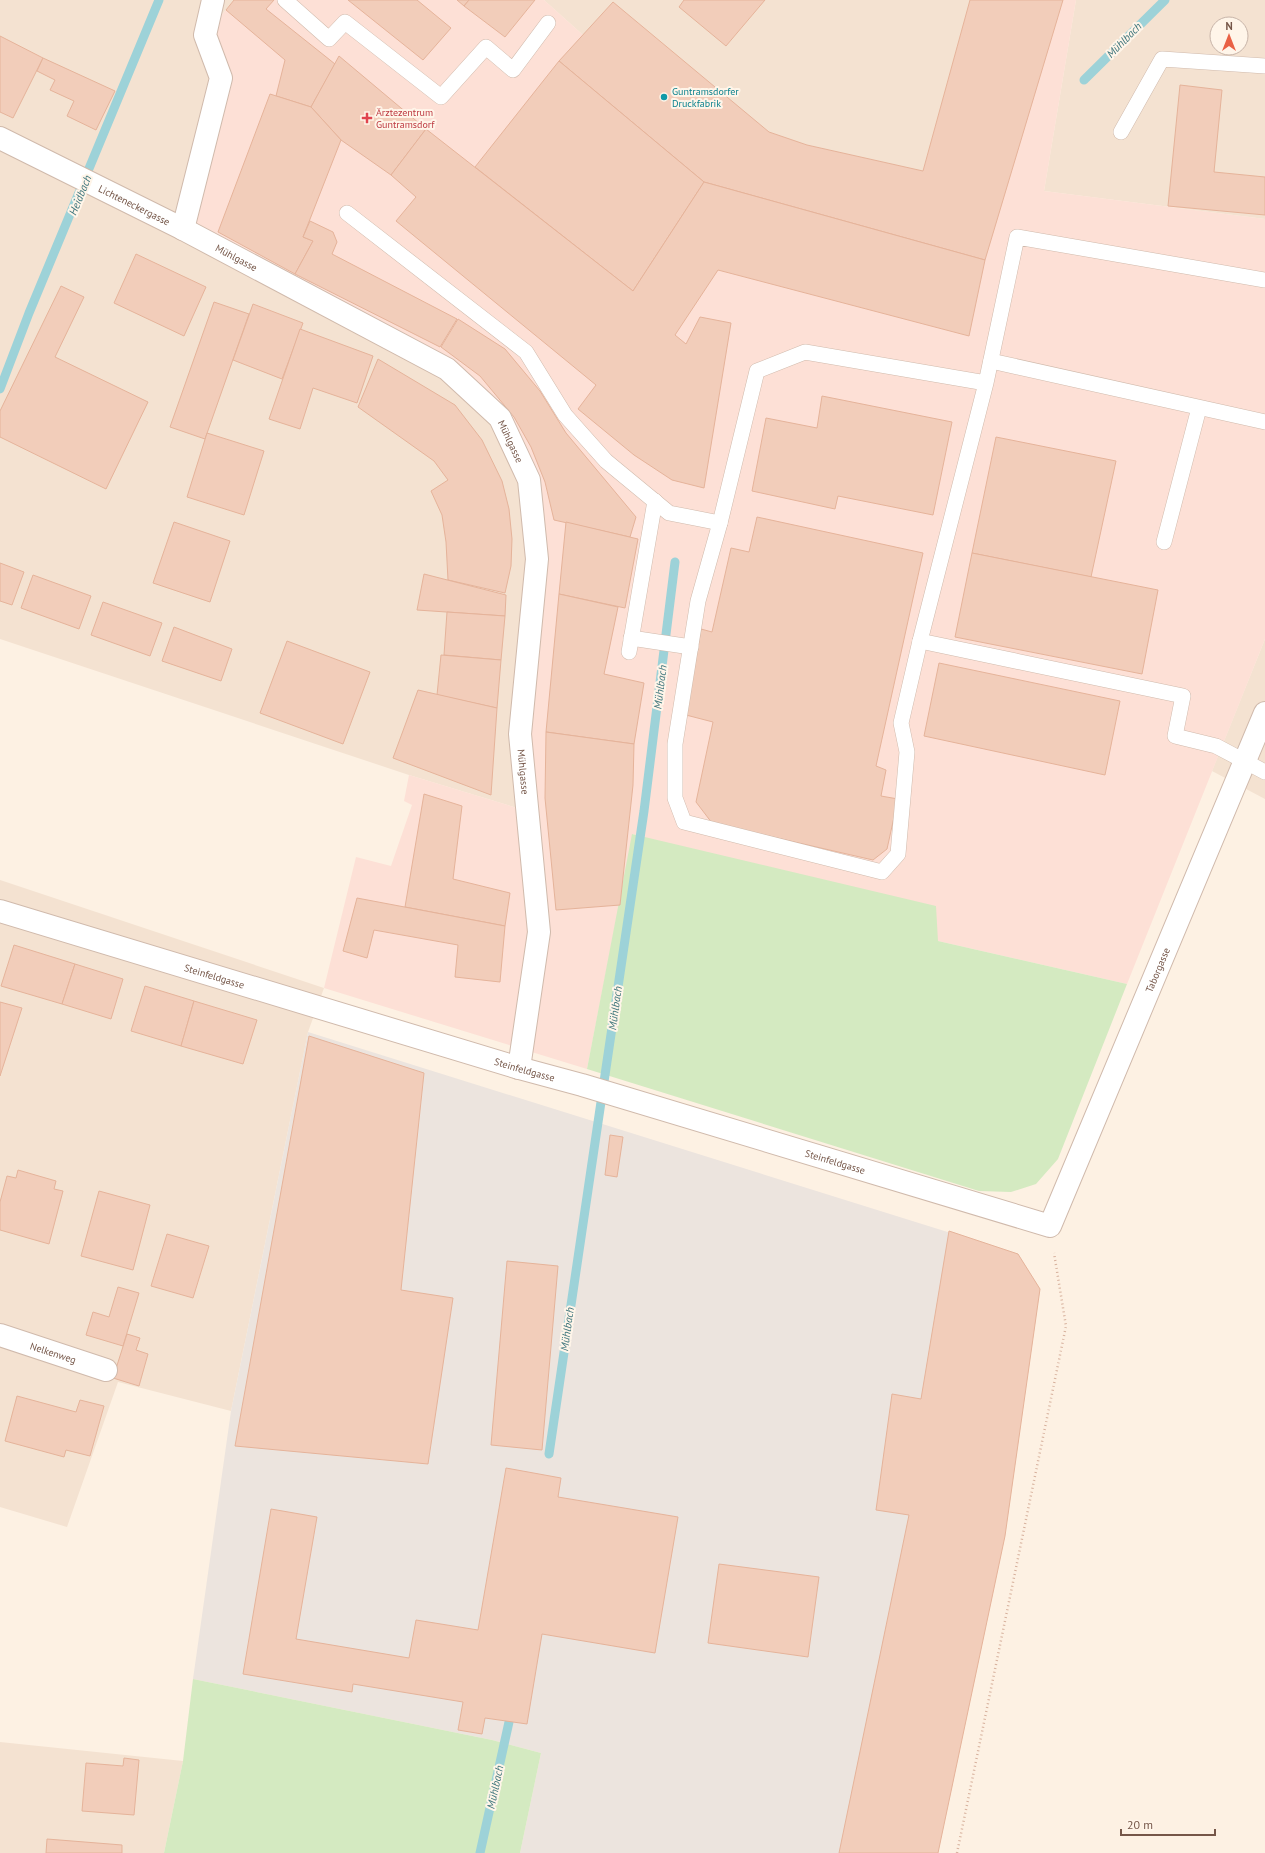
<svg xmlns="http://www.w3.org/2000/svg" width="1265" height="1853" viewBox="0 0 1265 1853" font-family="'PT Sans',sans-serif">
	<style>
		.residential { fill: #f4e2d1; fill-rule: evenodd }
		.commercial { fill: #fde0d6 }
		.industrial { fill: #ece4de }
		.green { fill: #d4eac1 }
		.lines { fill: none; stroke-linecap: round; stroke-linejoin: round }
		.stream { stroke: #9dd2d8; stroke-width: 9 }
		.building { fill: #f2cdba; stroke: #e5b39a }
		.service-casing { stroke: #d0baac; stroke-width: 16 }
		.minor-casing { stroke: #d0baac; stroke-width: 24 }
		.path { stroke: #d7b19d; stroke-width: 2.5; stroke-dasharray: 1 3; stroke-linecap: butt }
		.service { stroke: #fff; stroke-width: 15 }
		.minor { stroke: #fff; stroke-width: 22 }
		.culture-dot { fill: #0f9aa8; stroke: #fff5e9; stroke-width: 1.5 }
		.health-dot { fill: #e0444e; stroke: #fff5e9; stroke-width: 1.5 }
		.labels { text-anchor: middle; stroke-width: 4; stroke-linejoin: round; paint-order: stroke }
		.culture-label { font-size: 10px; fill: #0d838f; stroke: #fff5e9; text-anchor: start }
		.health-label { font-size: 10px; fill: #be3a42; stroke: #fff5e9; text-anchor: start }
		.street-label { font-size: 10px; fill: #755648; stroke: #fff5e9 }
		.water-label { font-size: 11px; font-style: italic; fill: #3c747b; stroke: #fff5e9 }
	</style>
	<rect width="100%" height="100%" fill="#fdf1e3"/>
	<g class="residential">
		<polygon points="0,0 234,0 205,35 447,369 500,418 529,480 517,808 409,775 0,639"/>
		<polygon points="544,0 970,0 923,171 807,145 769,132 613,2 583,35"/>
		<path d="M 1076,0 L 1265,0 L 1265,219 L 1044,191 ZM 1217,24 L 1241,24 L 1241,48 L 1217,48 Z"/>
		<polygon points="1265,639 1265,799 1212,771"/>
		<polygon points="0,880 324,988 308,1032 231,1411 118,1382 67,1527 0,1507"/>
		<polygon points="0,1742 183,1761 164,1853 0,1853"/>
	</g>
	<polygon class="commercial" points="234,0 544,0 583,35 613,2 769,132 807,145 923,171 970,0 1076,0 1044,191 1265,219 1265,639 1127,984 938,941 633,834 587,1069 324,988 356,857 391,866 412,805 404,801 409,775 517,808 529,480 500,418 447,369 183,229 221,78 205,35"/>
	<polygon class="industrial" points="308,1032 1018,1254 1040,1289 1005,1536 938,1853 520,1853 541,1753 492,1740 193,1679 231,1411"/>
	<g class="green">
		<polygon points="632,834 936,906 938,941 1127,984 1058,1159 1036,1184 1011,1192 979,1191 587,1069"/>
		<polygon points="193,1679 492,1740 541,1753 520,1853 164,1853 183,1761"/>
	</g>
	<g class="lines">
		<g class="stream">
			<polyline points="1084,80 1165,0"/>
			<polyline points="0,389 29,313 159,0"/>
			<polyline points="549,1454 644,811 675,562"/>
			<polyline points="480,1853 509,1722"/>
		</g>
	</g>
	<g class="building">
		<polygon points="234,0 274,0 266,9 335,64 311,107 276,96 285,60 226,10"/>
		<polygon points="348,0 417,0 451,28 423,60"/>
		<polygon points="457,0 469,0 464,6"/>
		<polygon points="469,0 535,0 505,37 464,6"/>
		<polygon points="684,0 765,0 726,46 679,7"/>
		<polygon points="970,0 1063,0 985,260 704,182 559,61 613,2 769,132 807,145 923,171"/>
		<polygon points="0,36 43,58 13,118 0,112"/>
		<polygon points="339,56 426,129 391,175 341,140 311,107"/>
		<polygon points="43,58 115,91 96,130 67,116 74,101 50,90 55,80 37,71"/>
		<polygon points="559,61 704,182 633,291 475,167"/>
		<polygon points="1180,85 1222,90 1214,172 1265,177 1265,215 1168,206"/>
		<polygon points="270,94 311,107 341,140 303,237 313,241 295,274 218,232"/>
		<polygon points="426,129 633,291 704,182 985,260 969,336 718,270 675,335 686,344 700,317 731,323 704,488 672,480 634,455 578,409 596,385 396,221 416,197 391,175"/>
		<polygon points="310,221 333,232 337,242 332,254 457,319 440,347 295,274 313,241 303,237"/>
		<polygon points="136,254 206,287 184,336 114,303"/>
		<polygon points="61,286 84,297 55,357 148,402 106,489 0,437 0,411"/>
		<polygon points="214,302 249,314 205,439 170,427"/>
		<polygon points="253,304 303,323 282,379 233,360"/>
		<polygon points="458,319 505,349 540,391 566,433 636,517 630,537 554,520 545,482 531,447 514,417 480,376 441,347"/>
		<polygon points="300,329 373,356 357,403 313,388 300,429 269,419"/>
		<polygon points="378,359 455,405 482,440 502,481 509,509 512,539 511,566 505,593 448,580 446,542 442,515 431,491 448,480 434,461 358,407"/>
		<polygon points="822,396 952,422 933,515 838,496 835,509 752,491 766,418 817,428"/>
		<polygon points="207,433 264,451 244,515 187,497"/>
		<polygon points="996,437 1116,461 1091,577 972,553"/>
		<polygon points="757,517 923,553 876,766 886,770 881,796 898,799 887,849 873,860 712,823 696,802 713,722 686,715 701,629 712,632 731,548 749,552"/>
		<polygon points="174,522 230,541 210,602 153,583"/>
		<polygon points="566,522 638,539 625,608 559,594"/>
		<polygon points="972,553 1158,590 1142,674 955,637"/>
		<polygon points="0,563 24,572 12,605 0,601"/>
		<polygon points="424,574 506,595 505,616 417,610"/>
		<polygon points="33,575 91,596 79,629 21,608"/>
		<polygon points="559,594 618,607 604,674 644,683 634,744 546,732"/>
		<polygon points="103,602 162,623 150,656 91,635"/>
		<polygon points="447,612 505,616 501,660 444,655"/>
		<polygon points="174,627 232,649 221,681 162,661"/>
		<polygon points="287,641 370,672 343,744 260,713"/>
		<polygon points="441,655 501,660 497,708 437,695"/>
		<polygon points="939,663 1120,701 1105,775 924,736"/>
		<polygon points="418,690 497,708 491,795 393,758"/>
		<polygon points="546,732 634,744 633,785 620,905 556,910 545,798"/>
		<polygon points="424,794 462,806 453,879 510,893 505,926 405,907"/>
		<polygon points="357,898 505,926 500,982 455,977 458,945 374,930 367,958 343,951"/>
		<polygon points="14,945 75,964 62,1004 1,986"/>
		<polygon points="75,964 123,979 111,1019 62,1004"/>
		<polygon points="145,986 194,1001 181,1046 131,1031"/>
		<polygon points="194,1001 257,1020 243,1064 181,1046"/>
		<polygon points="0,1002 22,1008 0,1076"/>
		<polygon points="309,1036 424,1073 401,1290 453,1298 428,1464 235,1446"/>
		<polygon points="610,1135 623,1137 617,1177 605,1175"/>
		<polygon points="18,1170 56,1181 54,1189 63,1191 49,1244 0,1230 0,1202 7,1176 16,1178"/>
		<polygon points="99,1191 150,1205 133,1270 81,1256"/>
		<polygon points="949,1231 1018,1254 1040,1289 1005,1536 938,1853 839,1853 909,1515 876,1510 892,1394 921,1399"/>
		<polygon points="167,1234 209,1246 193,1298 151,1286"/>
		<polygon points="507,1261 558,1266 542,1450 491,1445"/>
		<polygon points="118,1287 139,1293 123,1346 86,1335 93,1312 109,1317"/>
		<polygon points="127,1334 140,1338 136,1350 148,1354 139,1386 113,1378"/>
		<polygon points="17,1396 76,1412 80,1400 104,1406 90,1456 66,1450 64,1457 5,1441"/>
		<polygon points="506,1468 561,1478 558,1497 678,1517 655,1653 542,1634 527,1724 485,1718 482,1734 458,1730 463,1702 353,1684 352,1692 243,1674 271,1509 317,1517 296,1639 409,1658 416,1620 478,1630"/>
		<polygon points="719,1564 819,1577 808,1657 708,1643"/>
		<polygon points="124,1758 139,1760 134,1815 82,1811 86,1763 123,1766"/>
		<polygon points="47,1839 122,1845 122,1853 46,1853"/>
	</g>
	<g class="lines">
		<g class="service-casing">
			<g id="service">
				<polyline points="285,0 329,39 345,22 441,97 486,47 513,70 548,23"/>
				<polyline points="1121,132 1162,59 1265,66"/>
				<polyline points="347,213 526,352 565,415 606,461 669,513 720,523"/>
				<polyline points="991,361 1265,422"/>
				<polyline points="986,383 805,352 757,371 720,523 698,601 675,744 675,798 684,822 882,872 898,854 907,752 901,723 920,641 986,383 1017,237 1265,280"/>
				<polyline points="1164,542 1199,408"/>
				<polyline points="631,638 691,647"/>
				<polyline points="920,641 1183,696 1175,736 1216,746 1265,772"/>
				<polyline points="629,652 655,501"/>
			</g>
		</g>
		<g class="minor-casing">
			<g id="minor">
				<path id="s1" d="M 0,138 L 183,229 L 447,369 L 500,418 L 529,480 L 537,559 L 520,734 L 539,932 L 519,1068"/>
				<polyline points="183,229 221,78 205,35 213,0"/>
				<path id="s2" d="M 0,911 L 519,1068 L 582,1085 L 1050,1226 L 1265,713"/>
				<path id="s3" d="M 0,1335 L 106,1370"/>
			</g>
		</g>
		<polyline class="path" points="957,1853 1066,1326 1054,1253"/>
		<use href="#service" class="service"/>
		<use href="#minor" class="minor"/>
	</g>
	<circle class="culture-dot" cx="664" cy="97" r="4"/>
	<path class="health-dot" d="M365 112h4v4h4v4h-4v4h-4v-4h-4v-4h4z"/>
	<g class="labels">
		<g class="culture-label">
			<text x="672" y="95">Guntramsdorfer<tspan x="672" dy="12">Druckfabrik</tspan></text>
		</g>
		<g class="health-label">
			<text x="376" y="116">Ärztezentrum<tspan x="376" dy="12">Guntramsdorf</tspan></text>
		</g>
		<g class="street-label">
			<text dy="4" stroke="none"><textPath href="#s1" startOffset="150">Lichteneckergasse</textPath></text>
			<text dy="4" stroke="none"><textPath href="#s1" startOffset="265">Mühlgasse</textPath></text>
			<text dy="4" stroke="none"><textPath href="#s1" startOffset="601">Mühlgasse</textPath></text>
			<text dy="4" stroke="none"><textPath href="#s1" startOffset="937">Mühlgasse</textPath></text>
			<text dy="4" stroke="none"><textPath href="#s2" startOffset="1374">Taborgasse</textPath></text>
			<text dy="4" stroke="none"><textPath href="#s2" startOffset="224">Steinfeldgasse</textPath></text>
			<text dy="4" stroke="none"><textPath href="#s2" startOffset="548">Steinfeldgasse</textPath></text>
			<text dy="4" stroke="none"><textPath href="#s2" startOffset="872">Steinfeldgasse</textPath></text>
			<text dy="4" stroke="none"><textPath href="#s3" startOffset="56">Nelkenweg</textPath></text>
		</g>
		<g class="water-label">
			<text transform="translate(1124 40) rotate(-45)" y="4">Mühlbach</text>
			<text transform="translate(80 195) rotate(-68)" y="4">Heidbach</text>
			<text transform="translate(660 687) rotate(-83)" y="4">Mühlbach</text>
			<text transform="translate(615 1008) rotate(-82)" y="4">Mühlbach</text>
			<text transform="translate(567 1329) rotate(-82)" y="4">Mühlbach</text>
			<text transform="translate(495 1787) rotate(-78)" y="4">Mühlbach</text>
		</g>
	</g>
	<g transform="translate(1229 36)"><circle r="19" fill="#fff5e9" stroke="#c8b5a9"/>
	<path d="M0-3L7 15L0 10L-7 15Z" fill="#e96145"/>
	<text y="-6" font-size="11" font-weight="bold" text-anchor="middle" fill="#755648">N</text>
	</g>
	<path d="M1121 1829v6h94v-6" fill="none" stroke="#755648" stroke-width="2"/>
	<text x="1127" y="1829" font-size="12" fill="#755648" stroke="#fff5e9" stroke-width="3" paint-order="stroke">20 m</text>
</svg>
